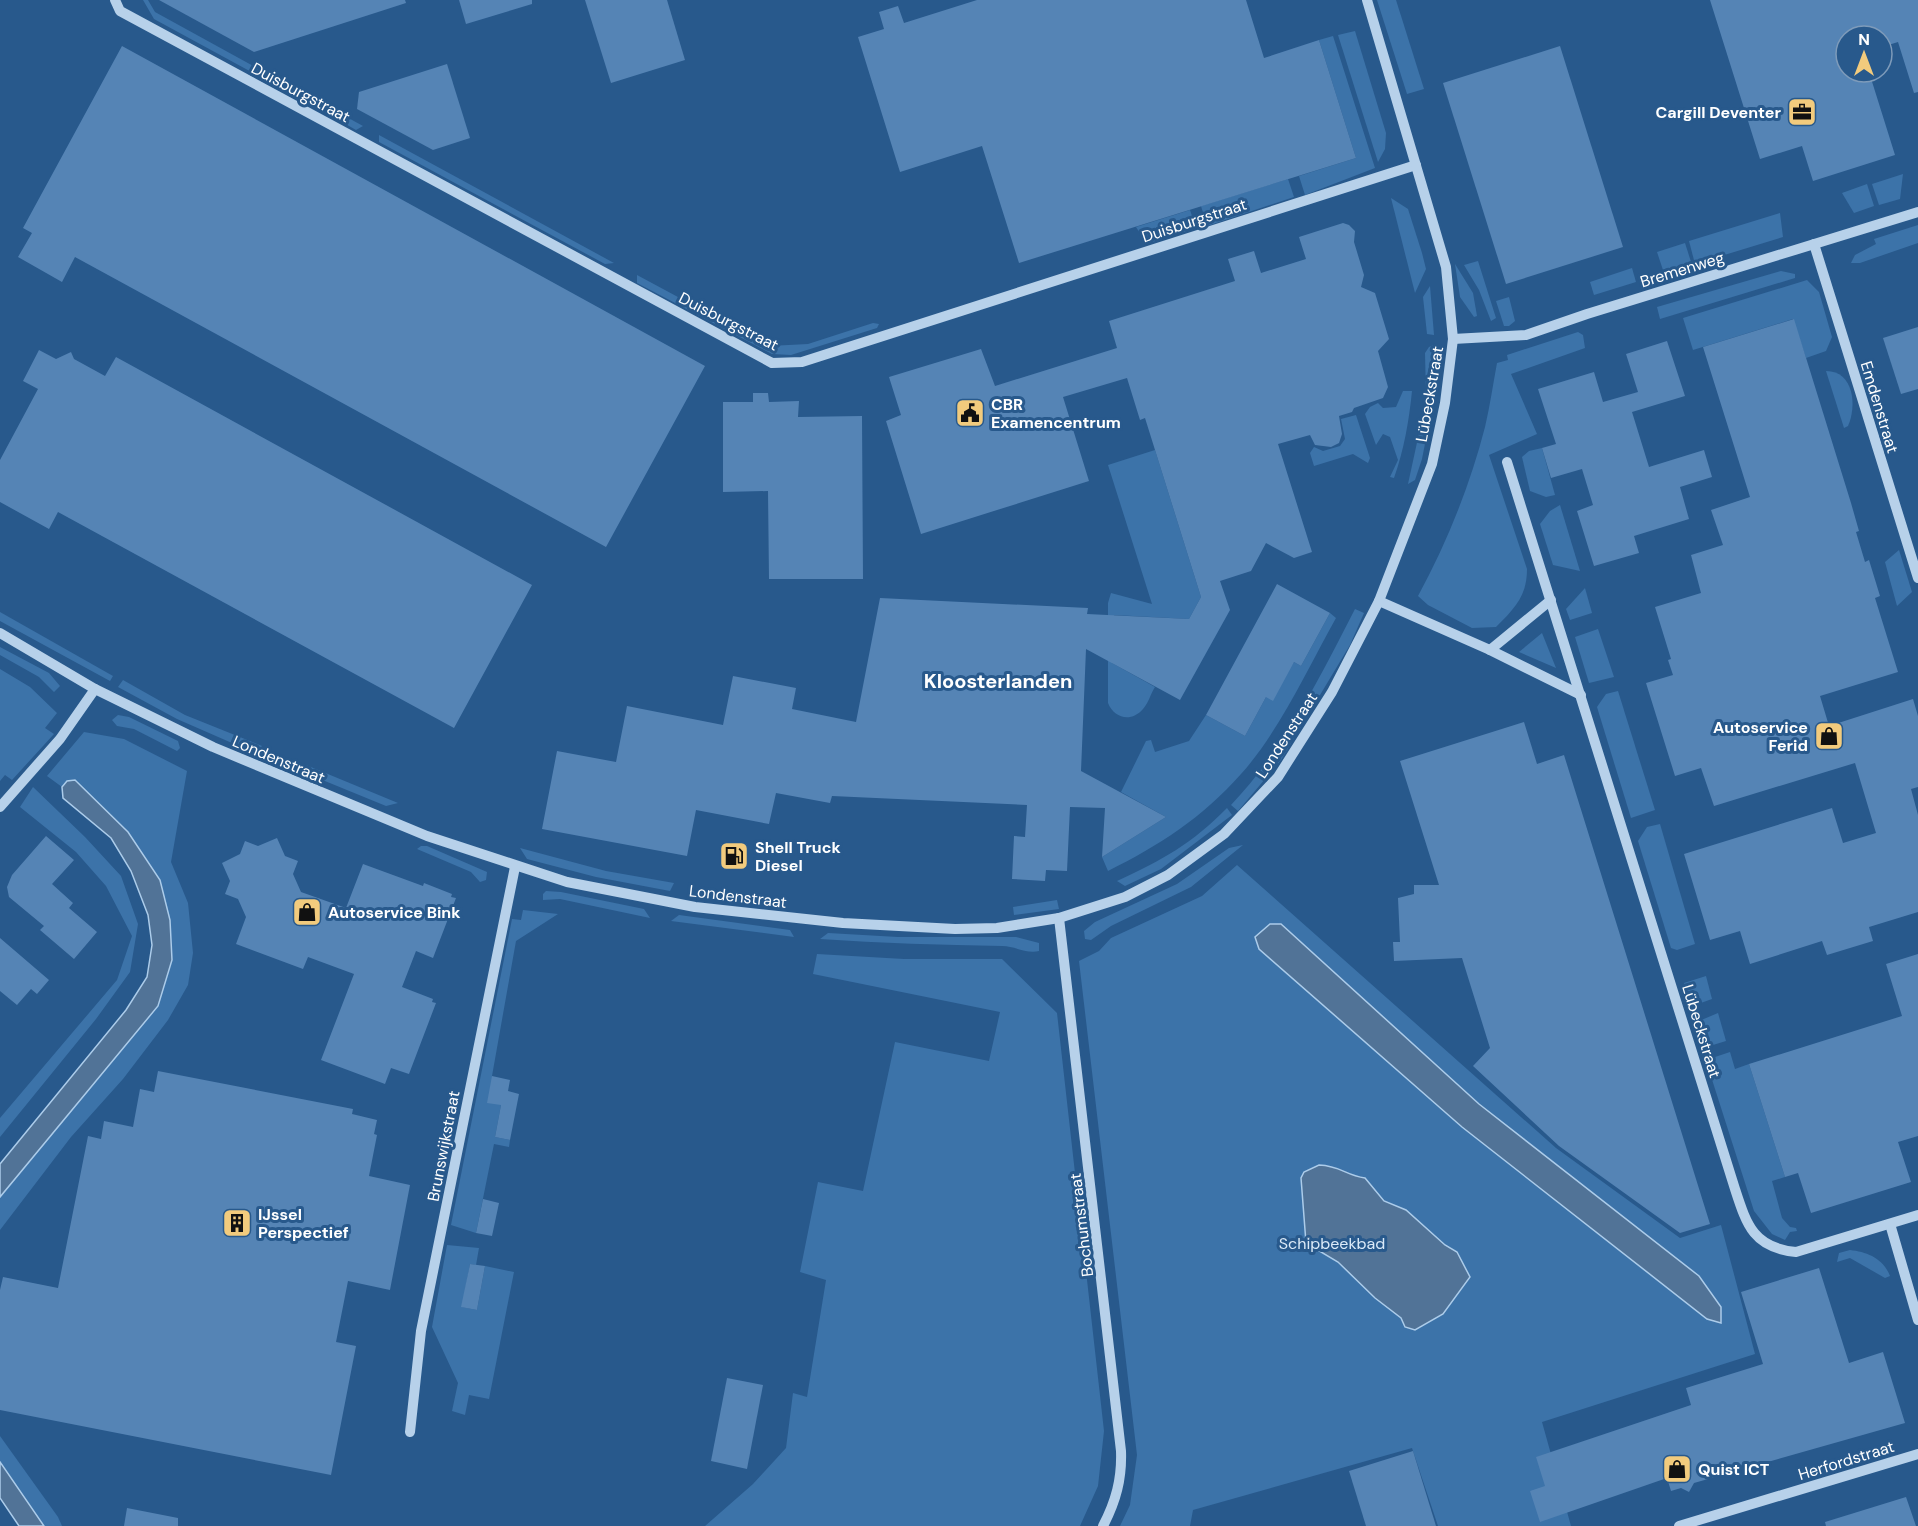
<svg xmlns="http://www.w3.org/2000/svg" width="1918" height="1526" viewBox="0 0 1918 1526" font-family="'DM Sans',sans-serif">
	<style>
		.green { fill: #3c73a9 }
		.water { fill: #517397; stroke: #acccea; stroke-width: 1.5 }
		.building { fill: #5584b5 }
		.lines { fill: none; stroke-linecap: round; stroke-linejoin: round }
		.minor { stroke: #b7d1ea; stroke-width: 10 }
		.labels { text-anchor: middle; stroke-width: 6; stroke-linejoin: round; paint-order: stroke }
		.street-label { font-size: 16px; fill: #fff; stroke: #28598c }
		.poi-label { font-size: 16px; font-weight: bold; fill: #fff; stroke: #28598c; text-anchor: start }
		.park-label { font-size: 16px; fill: #dbeaf8; stroke: #28598c }
		.quarter-label { font-size: 20px; font-weight: bold; fill: #fff; stroke: #28598c }
	</style>
	<rect width="100%" height="100%" fill="#28598c"/>
	<g class="green">
		<polygon points="143,0 148,0 155,12 284,83 279,87 154,19"/>
		<polygon points="1377,0 1396,0 1424,89 1407,94"/>
		<polygon points="1355,31 1386,133 1385,149 1378,162 1338,35"/>
		<polygon points="1333,36 1375,168 1305,195 1299,176 1356,158 1319,40"/>
		<polygon points="301,92 363,126 356,130 302,99"/>
		<polygon points="379,135 614,263 605,264 379,142"/>
		<polygon points="1903,174 1900,199 1879,205 1872,184"/>
		<polygon points="1288,179 1294,197 1207,226 1201,206"/>
		<polygon points="1867,184 1874,206 1854,213 1842,193"/>
		<polygon points="1391,198 1408,209 1422,253 1426,269 1415,293"/>
		<polygon points="1190,210 1196,228 1152,242 1143,238 1136,227"/>
		<polygon points="1780,213 1783,237 1695,264 1689,241"/>
		<polygon points="1918,225 1918,243 1860,263 1851,263 1855,255 1876,244 1874,239"/>
		<polygon points="1685,243 1692,265 1664,273 1657,252"/>
		<polygon points="1478,261 1496,318 1491,321 1479,290 1464,265"/>
		<polygon points="1455,264 1473,293 1477,316 1474,317 1460,297"/>
		<polygon points="1632,268 1636,282 1594,295 1590,282"/>
		<polygon points="1781,271 1795,274 1795,278 1660,319 1657,307"/>
		<polygon points="637,275 769,346 808,344 873,323 879,324 877,328 791,355 772,354 637,283"/>
		<polygon points="1807,280 1819,292 1832,337 1826,351 1806,358 1793,319 1693,350 1683,318"/>
		<polygon points="1430,286 1434,335 1427,334 1423,297"/>
		<polygon points="1509,297 1515,321 1509,326 1504,326 1496,301"/>
		<path d="M 1578,332 L 1583,335 L 1585,348 L 1511,374 L 1537,434 L 1489,455 L 1527,569 C 1527,596 1515,608 1496,627 L 1472,628 L 1428,605 L 1418,596 C 1447,543 1470,485 1485,427 C 1490,406 1493,384 1497,363 L 1508,360 L 1507,355 Z"/>
		<polygon points="1434,345 1434,397 1426,395 1425,353 1429,347"/>
		<path d="M 1826,371 C 1854,371 1857,406 1848,426 L 1844,428 Z"/>
		<path d="M 1403,391 L 1412,391 C 1409,421 1404,450 1394,478 L 1390,477 L 1398,460 L 1390,437 L 1383,434 L 1376,445 L 1365,414 L 1370,407 L 1378,403 L 1383,408 L 1396,407 Z"/>
		<polygon points="1426,401 1433,403 1422,459 1415,480 1408,484"/>
		<polygon points="1356,415 1370,458 1368,463 1353,454 1314,466 1310,453 1314,447 1323,451 1340,446 1345,439 1341,419"/>
		<polygon points="1542,448 1555,495 1546,497 1530,491 1522,457 1529,451"/>
		<path d="M 1155,450 L 1201,597 L 1189,619 L 1114,615 L 1112,663 L 1155,687 C 1151,693 1148,704 1143,709 C 1131,723 1114,718 1108,703 L 1108,603 L 1111,593 L 1152,604 L 1108,465 Z"/>
		<polygon points="1560,505 1580,571 1553,565 1540,524 1550,511"/>
		<polygon points="1899,550 1912,592 1897,606 1885,562"/>
		<polygon points="1585,588 1592,613 1570,620 1566,609"/>
		<path d="M 1355,609 L 1364,613 L 1350,645 L 1281,760 L 1238,811 L 1231,805 C 1285,748 1319,679 1355,609 Z"/>
		<polygon points="0,612 113,676 110,681 0,621"/>
		<path d="M 1330,613 L 1336,618 C 1308,668 1279,732 1241,774 C 1202,818 1160,845 1108,871 L 1102,857 L 1166,817 L 1121,792 L 1146,741 L 1151,740 L 1155,752 L 1189,741 L 1206,715 L 1245,736 L 1266,697 L 1294,662 L 1301,666 Z"/>
		<polygon points="1598,629 1614,677 1589,683 1575,637"/>
		<polygon points="1542,633 1556,668 1519,652"/>
		<polygon points="0,647 49,673 60,686 54,692 39,677 0,655"/>
		<polygon points="0,669 30,687 57,713 45,728 54,734 12,780 5,775 0,781"/>
		<polygon points="123,680 185,715 262,746 257,754 177,719 118,687"/>
		<polygon points="1618,691 1655,810 1631,818 1597,707 1606,694"/>
		<polygon points="118,715 129,717 178,741 180,748 177,751 134,729 117,726 112,720"/>
		<polygon points="84,732 124,739 187,771 171,862 188,903 193,953 188,985 168,1020 123,1079 71,1137 0,1230 0,1197 158,1006 160,880 128,832 75,781 67,781 62,787 47,776"/>
		<polygon points="306,765 398,803 386,806 320,779"/>
		<polygon points="33,787 85,837 121,876 138,924 130,972 96,1019 0,1137 0,1118 117,980 132,936 106,886 76,852 20,807"/>
		<path d="M 1227,808 L 1232,815 L 1161,869 L 1125,886 L 1117,881 C 1161,861 1193,843 1227,808 Z"/>
		<polygon points="1660,824 1695,944 1677,950 1671,948 1638,841 1647,827"/>
		<polygon points="1243,845 1191,887 1111,926 1091,940 1085,939 1084,931 1095,922 1177,884 1229,848"/>
		<polygon points="421,846 427,846 487,872 486,880 480,882 471,872 417,849"/>
		<polygon points="520,848 606,871 674,883 670,891 596,877 527,859"/>
		<polygon points="1237,865 1556,1148 1680,1238 1721,1225 1755,1354 1542,1422 1571,1526 1438,1526 1412,1448 1193,1510 1190,1526 1120,1526 1130,1505 1137,1455 1079,961 1099,951 1111,938 1202,896"/>
		<polygon points="546,891 561,892 644,909 650,918 560,899 543,900 543,894"/>
		<polygon points="1057,900 1059,909 1014,915 1013,907"/>
		<polygon points="523,910 558,914 516,941 492,1076 501,1105 495,1137 510,1140 509,1147 494,1144 476,1233 451,1225 512,919 521,920"/>
		<polygon points="679,915 790,930 794,937 671,921"/>
		<path d="M 828,933 L 898,937 L 1016,937 L 1039,943 L 1039,951 C 1026,954 1015,946 1002,946 C 941,945 881,943 820,939 Z"/>
		<polygon points="817,954 904,959 1002,959 1057,1013 1104,1431 1098,1486 1080,1526 705,1526 753,1484 786,1448 793,1393 807,1397 826,1280 800,1272 818,1182 863,1191 895,1042 989,1061 1000,1012 813,974"/>
		<polygon points="1706,976 1712,999 1698,1004 1688,1000 1684,983"/>
		<polygon points="1718,1013 1726,1041 1713,1045 1701,1042 1699,1021"/>
		<polygon points="1730,1052 1735,1069 1749,1064 1785,1177 1772,1181 1782,1218 1790,1227 1796,1228 1797,1231 1790,1232 1785,1240 1772,1234 1754,1211 1708,1067 1712,1058"/>
		<polygon points="447,1245 479,1248 476,1265 470,1264 462,1307 477,1310 485,1266 514,1272 489,1399 469,1395 465,1415 452,1411 458,1383 432,1327"/>
		<path d="M 1850,1250 C 1867,1252 1883,1258 1890,1276 L 1885,1278 L 1850,1258 L 1837,1262 L 1839,1253 Z"/>
		<polygon points="0,1436 58,1517 62,1526 44,1526 0,1462"/>
	</g>
	<g class="water">
		<polygon points="75,780 128,832 160,880 170,920 172,960 158,1006 0,1197 0,1164 126,1010 147,977 152,945 148,915 131,871 111,838 63,798 62,787 67,781"/>
		<polygon points="1270,924 1281,924 1479,1104 1699,1276 1721,1307 1721,1323 1707,1319 1462,1127 1259,949 1255,937"/>
		<path d="M 1319,1165 C 1341,1166 1345,1175 1365,1178 L 1384,1201 L 1406,1210 L 1445,1245 L 1457,1252 L 1470,1277 L 1443,1314 L 1415,1330 L 1405,1327 L 1401,1318 L 1375,1298 L 1338,1262 L 1306,1243 L 1301,1178 L 1304,1172 Z"/>
		<polygon points="0,1462 44,1526 19,1526 0,1498"/>
	</g>
	<g class="building">
		<polygon points="159,0 405,0 406,3 254,52"/>
		<polygon points="459,0 532,0 532,4 466,24"/>
		<polygon points="585,0 667,0 685,60 611,83"/>
		<polygon points="977,0 1246,0 1264,58 1319,40 1356,158 1019,263 982,146 900,172 858,37 884,29 879,12 898,6 904,23"/>
		<polygon points="1710,0 1918,0 1918,92 1914,93 1898,42 1882,47 1882,36 1846,36 1846,72 1869,72 1895,155 1813,181 1802,146 1760,159"/>
		<polygon points="122,46 705,366 606,547 75,257 62,282 18,257 32,233 23,228"/>
		<polygon points="1560,46 1623,247 1506,284 1443,83"/>
		<polygon points="447,64 470,138 433,150 357,109 359,92"/>
		<polygon points="1343,223 1349,225 1355,231 1354,242 1364,275 1361,287 1375,293 1389,339 1378,351 1388,387 1383,398 1354,408 1352,412 1339,416 1342,434 1339,443 1331,447 1315,445 1310,435 1278,444 1312,552 1294,558 1266,543 1251,571 1220,581 1230,610 1180,700 1086,649 1081,771 1166,817 1102,857 1105,808 1070,807 1067,871 1046,870 1045,881 1012,879 1014,836 1025,837 1027,805 832,796 830,803 776,793 769,824 696,810 687,856 542,829 557,751 616,762 627,706 723,725 733,676 796,688 792,709 856,722 880,598 1088,608 1087,614 1189,619 1201,597 1145,418 1140,420 1127,378 1063,397 1089,481 921,534 886,421 901,415 889,377 981,349 995,386 1117,348 1109,321 1235,281 1228,259 1254,251 1261,273 1306,259 1299,237"/>
		<polygon points="1794,319 1851,503 1859,531 1856,532 1865,562 1869,560 1880,596 1875,598 1898,672 1820,696 1829,726 1913,699 1918,716 1918,787 1911,789 1918,815 1918,912 1869,927 1873,941 1827,955 1822,941 1750,964 1740,931 1710,940 1684,854 1832,808 1843,843 1876,833 1855,763 1714,806 1701,768 1675,776 1646,683 1673,675 1668,660 1671,659 1655,607 1701,593 1691,555 1723,545 1711,510 1750,497 1703,347"/>
		<polygon points="1918,327 1918,389 1901,394 1883,338"/>
		<polygon points="1667,341 1685,396 1632,412 1649,467 1704,450 1712,477 1680,487 1689,519 1634,536 1639,553 1594,566 1577,511 1593,505 1582,469 1551,478 1542,448 1556,444 1538,389 1594,372 1603,402 1638,392 1626,354"/>
		<polygon points="39,350 56,359 71,352 74,359 105,376 116,357 532,585 454,728 58,512 49,529 0,502 0,460 38,389 23,381"/>
		<polygon points="753,393 768,393 769,402 799,401 798,417 862,416 863,579 769,579 768,491 723,492 723,402 753,402"/>
		<polygon points="1277,584 1330,613 1301,666 1294,662 1273,701 1266,697 1245,736 1206,715"/>
		<polygon points="1524,722 1537,764 1564,755 1710,1224 1680,1233 1559,1146 1473,1066 1490,1048 1462,958 1394,961 1393,942 1400,942 1398,898 1414,894 1414,885 1439,885 1400,761"/>
		<polygon points="46,836 74,860 52,884 73,903 69,908 97,932 74,959 40,930 44,926 9,897 7,887 12,875"/>
		<polygon points="277,838 285,856 298,861 293,874 301,892 346,908 363,864 423,886 424,883 452,894 451,897 456,898 433,958 416,951 402,987 433,999 432,1002 436,1003 409,1074 391,1068 385,1084 321,1060 354,974 308,957 303,969 236,944 246,917 238,899 225,894 230,881 222,863 240,854 245,841 258,846"/>
		<polygon points="0,938 49,980 37,994 31,989 17,1005 0,991"/>
		<polygon points="1918,954 1918,1136 1898,1142 1911,1182 1811,1213 1798,1173 1785,1177 1749,1064 1902,1016 1886,964"/>
		<polygon points="158,1071 353,1109 352,1114 377,1120 374,1134 377,1135 369,1176 410,1185 390,1290 348,1281 336,1342 356,1346 331,1475 0,1410 0,1290 3,1277 58,1288 88,1136 101,1139 104,1121 133,1127 140,1089 154,1092"/>
		<polygon points="492,1076 510,1080 508,1091 519,1094 510,1140 495,1137 501,1105 487,1103"/>
		<polygon points="483,1199 499,1203 492,1236 476,1233"/>
		<polygon points="470,1264 485,1266 477,1310 461,1307"/>
		<polygon points="1819,1268 1849,1363 1883,1352 1905,1423 1694,1483 1689,1492 1681,1488 1671,1491 1667,1478 1540,1522 1530,1491 1545,1486 1536,1457 1691,1405 1686,1388 1763,1364 1741,1292"/>
		<polygon points="727,1378 763,1385 747,1469 711,1461"/>
		<polygon points="1413,1451 1436,1526 1366,1526 1349,1471"/>
		<polygon points="1906,1497 1916,1526 1826,1526 1825,1522"/>
		<polygon points="127,1508 178,1518 178,1526 124,1526"/>
	</g>
	<g class="lines">
		<g class="minor">
			<polyline points="115,0 120,11 772,363 802,362 1416,165"/>
			<polyline points="1814,244 1918,578"/>
			<polyline points="1453,339 1526,335 1587,314 1918,212"/>
			<path d="M 1507,462 L 1735,1189 C 1747,1226 1754,1248 1796,1252 L 1918,1215"/>
			<polyline points="1379,601 1490,650 1581,695"/>
			<polyline points="0,633 95,689 213,747 427,836 567,882 695,907 843,923 955,929 997,928 1059,918 1125,897 1168,875 1224,834 1278,777 1332,692 1379,601 1432,464 1445,403 1453,339 1446,267 1367,0"/>
			<polyline points="1490,650 1551,600"/>
			<polyline points="0,807 60,739 95,689"/>
			<path d="M 1059,918 L 1121,1451 C 1122,1479 1116,1501 1103,1526"/>
			<polyline points="1890,1224 1918,1320"/>
			<polyline points="410,1432 421,1331 515,867"/>
			<polyline points="1679,1526 1918,1454"/>
		</g>
	</g>
	<defs>
		<g id="office-square" transform="scale(1.5)"><rect x="-9" y="-9" width="18" height="18" rx="4" fill="#f2cb7d" stroke="#28598c"/><path d="M-6-3h4V-5.5h4V-3h4V5H-6ZM-1-4.5V-3h2v-1.5ZM-6 0V1H6V0Z" fill="#111"/></g>
		<g id="civic-square" transform="scale(1.5)"><rect x="-9" y="-9" width="18" height="18" rx="4" fill="#f2cb7d" stroke="#28598c"/><path d="M-.6-6.5H3V-4.5H.6V-3L4-1V1h2V6H-6V1h2V-1L-.6-3ZM-1.2 2.5V6h2.4V2.5Z" fill="#111"/></g>
		<g id="shop-square" transform="scale(1.5)"><rect x="-9" y="-9" width="18" height="18" rx="4" fill="#f2cb7d" stroke="#28598c"/><path d="M-5-2.5h2.3a2.7 3.5 0 0 1 5.4 0H5L5.5 6h-11ZM-1.5-2.5h3a1.5 2.3 0 0 0-3 0Z" fill="#111"/></g>
		<g id="fuel-square" transform="scale(1.5)"><rect x="-9" y="-9" width="18" height="18" rx="4" fill="#f2cb7d" stroke="#28598c"/><path d="M-5.5-6h7V0h2V4h1.3V-2.5L3-4.5l.8-.8L6-3V5H2.5V1h-1V6h-7ZM-4.2-4.7v3.2H.2V-4.7Z" fill="#111"/></g>
		<g id="building-square" transform="scale(1.5)"><rect x="-9" y="-9" width="18" height="18" rx="4" fill="#f2cb7d" stroke="#28598c"/><path d="M-4-6H4V6H1V3H-1V6H-4ZM-2.5-4.3h1.7v1.8h-1.7ZM.8-4.3h1.7v1.8H.8ZM-2.5-1h1.7V.8h-1.7ZM.8-1h1.7V.8H.8Z" fill="#111"/></g>
	</defs>
	<g fill-rule="evenodd">
		<use href="#office-square" x="1802" y="112"/>
		<use href="#civic-square" x="970" y="413"/>
		<use href="#shop-square" x="1829" y="736"/>
		<use href="#fuel-square" x="734" y="856"/>
		<use href="#shop-square" x="307" y="912"/>
		<use href="#building-square" x="237" y="1223"/>
		<use href="#shop-square" x="1677" y="1469"/>
	</g>
	<g class="labels">
		<g class="street-label">
			<text transform="translate(301 92) rotate(28)" y="6">Duisburgstraat</text>
			<text transform="translate(1194 220) rotate(-18)" y="6">Duisburgstraat</text>
			<text transform="translate(1682 269) rotate(-17)" y="6">Bremenweg</text>
			<text transform="translate(729 321) rotate(27)" y="6">Duisburgstraat</text>
			<text transform="translate(1429 394) rotate(-80)" y="6">Lübeckstraat</text>
			<text transform="translate(1880 407) rotate(73)" y="6">Emdenstraat</text>
			<text transform="translate(1286 735) rotate(-57)" y="6">Londenstraat</text>
			<text transform="translate(279 759) rotate(23)" y="6">Londenstraat</text>
			<text transform="translate(738 896) rotate(7)" y="6">Londenstraat</text>
			<text transform="translate(1702 1031) rotate(73)" y="6">Lübeckstraat</text>
			<text transform="translate(443 1146) rotate(-79)" y="6">Brunswijkstraat</text>
			<text transform="translate(1081 1225) rotate(-97)" y="6">Bochumstraat</text>
			<text transform="translate(1846 1460) rotate(-17)" y="6">Herfordstraat</text>
		</g>
		<g class="poi-label">
			<text x="1781" y="118" text-anchor="end">Cargill Deventer</text>
			<text x="991" y="410">CBR<tspan x="991" dy="18">Examencentrum</tspan></text>
			<text x="1808" y="733" text-anchor="end">Autoservice<tspan x="1808" dy="18">Ferid</tspan></text>
			<text x="755" y="853">Shell Truck<tspan x="755" dy="18">Diesel</tspan></text>
			<text x="328" y="918">Autoservice Bink</text>
			<text x="258" y="1220">IJssel<tspan x="258" dy="18">Perspectief</tspan></text>
			<text x="1698" y="1475">Quist ICT</text>
		</g>
		<g class="park-label">
			<text x="1332" y="1249">Schipbeekbad</text>
		</g>
		<g class="quarter-label">
			<text x="998" y="688">Kloosterlanden</text>
		</g>
	</g>
	<g transform="translate(1864 54)"><circle r="28" fill="#28598c" stroke="#7e9bba" stroke-width="1.5"/>
	<path d="M0-4.5L10 22L0 15L-10 22Z" fill="#f2cb7d"/>
	<text y="-9" font-size="16" font-weight="bold" text-anchor="middle" fill="#ffffff">N</text>
	</g>
</svg>
